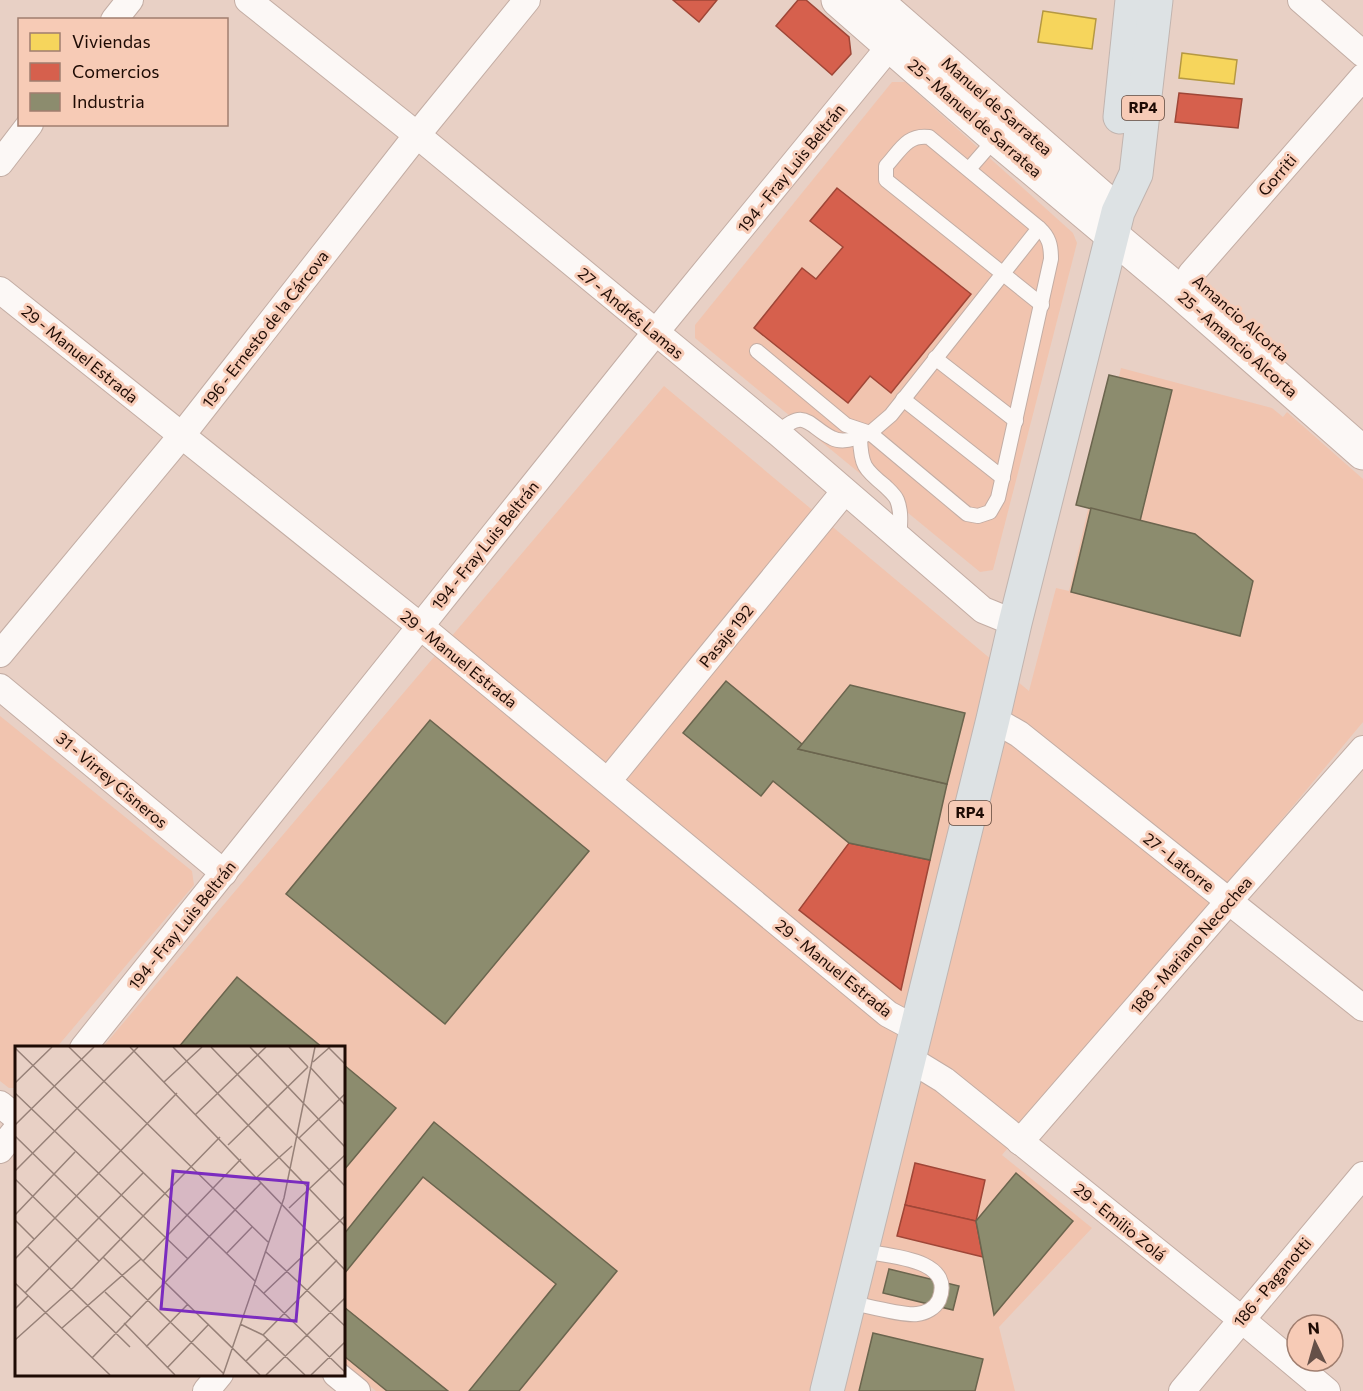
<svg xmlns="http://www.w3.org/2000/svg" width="1363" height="1391" viewBox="0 0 1363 1391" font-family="Commissioner,sans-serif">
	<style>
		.built { fill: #f1c4af }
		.homes { fill: #f6d55c; stroke: #b59842; stroke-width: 1.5 }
		.shops { fill: #d6604d; stroke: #9f4637; stroke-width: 1.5 }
		.industry { fill: #8c8c6e; stroke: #6b654e; stroke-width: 1.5 }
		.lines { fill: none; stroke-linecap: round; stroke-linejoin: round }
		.lane-casing { stroke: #c3ada4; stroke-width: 16 }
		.street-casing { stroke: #c3ada4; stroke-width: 28 }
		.secondary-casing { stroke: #c3ada4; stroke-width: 35 }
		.primary-casing { stroke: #c1b4af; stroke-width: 35 }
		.lane { stroke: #fcf8f6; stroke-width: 14 }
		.street { stroke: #fcf8f6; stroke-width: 26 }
		.secondary { stroke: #fcf8f6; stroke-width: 33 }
		.primary { stroke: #dde2e4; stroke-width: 33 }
		.labels { text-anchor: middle; stroke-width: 6; stroke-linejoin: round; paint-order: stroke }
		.shield { fill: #f7cbb6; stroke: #5f4539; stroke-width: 1.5 }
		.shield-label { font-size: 15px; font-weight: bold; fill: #1e0b04 }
		.street-label { font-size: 16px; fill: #1e0b04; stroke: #f7cbb6 }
		.inset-road { fill: none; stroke: #978178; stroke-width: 1.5 }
		.view { fill: #7b2cbf; fill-opacity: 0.15; stroke: #7b2cbf; stroke-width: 3 }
		.inset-edge { fill: none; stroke: #1e0b04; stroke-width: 3 }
	</style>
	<rect width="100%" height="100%" fill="#e8d0c5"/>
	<g class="built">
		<polygon points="892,82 905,82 1073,233 1077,243 993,570 980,572 695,338 695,325"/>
		<polygon points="1121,368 1272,408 1283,417 1287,412 1363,479 1363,722 1002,1155 1092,1228 999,1327 1015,1391 376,1391 344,1365 344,1048 102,1048 664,386 1029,691 1056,588 1069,591"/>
		<polygon points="0,716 192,871 194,885 57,1047 16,1048 16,1088 9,1088 0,1081"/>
	</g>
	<g class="homes">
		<polygon points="1043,11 1096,19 1092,49 1038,42"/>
		<polygon points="1182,53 1237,60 1234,84 1179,78"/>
	</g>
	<g class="shops">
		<polygon points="673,0 717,0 699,22"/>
		<polygon points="798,0 806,0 849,37 851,54 832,75 776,26"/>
		<polygon points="1179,93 1242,99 1238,128 1175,122"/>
		<polygon points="837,188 971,294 891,393 870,376 848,403 754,328 802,268 816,279 843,247 810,221"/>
		<polygon points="849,843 930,860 901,990 799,910"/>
		<polygon points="915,1163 985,1180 976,1221 905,1205"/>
		<polygon points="905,1205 976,1221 983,1257 897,1236"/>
	</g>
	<g class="industry">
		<polygon points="1109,375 1172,390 1140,521 1076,505"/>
		<polygon points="1091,508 1195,534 1253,581 1240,636 1071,592"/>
		<polygon points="726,681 802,744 798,749 947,784 930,860 849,843 773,781 761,796 683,733"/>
		<polygon points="850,685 965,713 947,784 798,749"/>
		<polygon points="430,720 589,851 445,1024 286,894"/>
		<polygon points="237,977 323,1048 178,1048"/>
		<polygon points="344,1065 396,1108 344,1170"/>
		<polygon points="434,1122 617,1271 519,1391 469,1391 556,1284 423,1177 344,1274 344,1234"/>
		<polygon points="1016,1173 1073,1221 994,1315 976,1221"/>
		<polygon points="889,1269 959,1286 953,1310 883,1293"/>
		<polygon points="344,1307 448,1391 387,1391 344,1356"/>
		<polygon points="873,1333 983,1359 975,1391 859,1391"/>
	</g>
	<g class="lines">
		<g class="lane-casing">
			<g id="lane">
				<polyline points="969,169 996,138"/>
				<path d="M 757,351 L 846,425 L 870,433 L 891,415 L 1039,228 L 929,137 C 907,134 900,151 886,166 L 886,180 L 1042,305"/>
				<polyline points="935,358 1016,421"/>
				<polyline points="903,399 1003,478"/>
				<path d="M 778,433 C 805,406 809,427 832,438 C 843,444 859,438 870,433 L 967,514 L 978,516 L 990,512 L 998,498 L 1051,259 C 1051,245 1049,237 1039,228"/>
				<path d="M 860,438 C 861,465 864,469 885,486 C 889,490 895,495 897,500 C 902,512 900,527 899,539"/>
				<path d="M 848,1302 C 864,1305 903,1316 917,1314 C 926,1313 935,1308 939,1300 C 956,1258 887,1256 862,1251"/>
			</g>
		</g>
		<g class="street-casing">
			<g id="street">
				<polyline points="248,0 417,135 778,433 983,610 1015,623"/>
				<polyline points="1301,0 1363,54"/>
				<polyline points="114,20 130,0"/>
				<polyline points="0,163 30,124"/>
				<polyline points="1191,274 1363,77"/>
				<polyline points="0,290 420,626 888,1014 916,1029"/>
				<polyline points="0,654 182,435 417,135 527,0"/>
				<polyline points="0,687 224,873"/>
				<polyline points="993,719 1019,734 1363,1008"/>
				<polyline points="608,781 844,492"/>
				<polyline points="83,1048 655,333 890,46"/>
				<polyline points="908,1058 944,1080 1241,1319 1327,1391"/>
				<polyline points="0,1104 16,1117"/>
				<polyline points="1020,1142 1229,901 1363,749"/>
				<polyline points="0,1150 16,1130"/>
				<polyline points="336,1374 357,1391"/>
				<polyline points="206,1391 220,1374"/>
				<polyline points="1182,1391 1363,1175"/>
			</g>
		</g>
		<g class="secondary-casing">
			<g id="secondary">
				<polyline points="838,0 996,138 1175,288 1363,453"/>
				<polyline points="875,0 1102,198"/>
			</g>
		</g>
		<g class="primary-casing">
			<g id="primary">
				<polyline points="1120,117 1132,0"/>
				<polyline points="827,1391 993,719 1015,623 1118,212 1136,174 1156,0"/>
			</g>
		</g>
		<use href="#lane" class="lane"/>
		<use href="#street" class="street"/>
		<use href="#secondary" class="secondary"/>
		<use href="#primary" class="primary"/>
	</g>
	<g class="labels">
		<g class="shield">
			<rect x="1122" y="96" width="42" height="24" rx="4.5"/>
			<rect x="949" y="801" width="42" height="24" rx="4.5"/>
		</g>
		<g class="shield-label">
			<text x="1143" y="113">RP4</text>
			<text x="970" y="818">RP4</text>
		</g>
		<g class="street-label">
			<text transform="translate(997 106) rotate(41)" y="6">Manuel de Sarratea</text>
			<text transform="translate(975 118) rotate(41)" y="6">25 - Manuel de Sarratea</text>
			<text transform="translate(791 168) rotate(-51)" y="6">194 - Fray Luis Beltrán</text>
			<text transform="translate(1277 175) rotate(-49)" y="6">Gorriti</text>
			<text transform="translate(631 313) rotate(40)" y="6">27 - Andrés Lamas</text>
			<text transform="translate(1241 318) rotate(41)" y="6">Amancio Alcorta</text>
			<text transform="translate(265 329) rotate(-52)" y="6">196 - Ernesto de la Cárcova</text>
			<text transform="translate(1238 344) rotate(41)" y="6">25 - Amancio Alcorta</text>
			<text transform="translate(80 354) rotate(39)" y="6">29 - Manuel Estrada</text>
			<text transform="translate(485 545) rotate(-51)" y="6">194 - Fray Luis Beltrán</text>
			<text transform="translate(726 636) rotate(-51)" y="6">Pasaje 192</text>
			<text transform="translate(459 659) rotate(39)" y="6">29 - Manuel Estrada</text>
			<text transform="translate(112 780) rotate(40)" y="6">31 - Virrey Cisneros</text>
			<text transform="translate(1179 862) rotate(38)" y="6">27 - Latorre</text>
			<text transform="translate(182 925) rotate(-51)" y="6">194 - Fray Luis Beltrán</text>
			<text transform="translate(1191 945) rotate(-49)" y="6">188 - Mariano Necochea</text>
			<text transform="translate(834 968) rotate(39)" y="6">29 - Manuel Estrada</text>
			<text transform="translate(1120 1222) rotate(39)" y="6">29 - Emilio Zolá</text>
			<text transform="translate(1272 1282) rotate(-50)" y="6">186 - Paganotti</text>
		</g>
	</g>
	<g transform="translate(15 1046)">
		<rect width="330" height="330" fill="#e8d0c5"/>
		<path class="inset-road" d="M 54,1 L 253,196M 115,1 L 330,224M 158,1 L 330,180M 196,1 L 330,140M 235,1 L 330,101M 274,1 L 293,21M 313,1 L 330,18M 0,2 L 240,235M 298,16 L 315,1M 295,21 L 330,59M 149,36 L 187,1M 0,37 L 37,1M 0,47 L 173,213M 180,69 L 251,1M 0,79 L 79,1M 0,90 L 245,329M 284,92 L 330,48M 213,99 L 293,21M 0,125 L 123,1M 241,132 L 277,100M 0,133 L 84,215M 274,162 L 330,109M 0,169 L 60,106M 0,174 L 19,193M 12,200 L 115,301M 250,205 L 330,280M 211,208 L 237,181M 88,211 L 208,327M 0,213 L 162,47M 128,215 L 226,113M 0,237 L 95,329M 239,238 L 330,326M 90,246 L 116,271M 10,247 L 128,127M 249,247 L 330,170M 0,263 L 13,250M 109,277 L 160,329M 225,278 L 248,289 L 290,329M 47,282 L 126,213M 248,289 L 322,214M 0,294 L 59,241 L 205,91M 131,301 L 173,258M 77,312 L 246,137M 231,315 L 253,293M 152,322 L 194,278M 208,329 L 269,152 L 300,1M 251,329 L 330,252M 296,329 L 330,296"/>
		<path class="view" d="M 158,125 L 293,137 L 281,275 L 146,263 Z"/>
		<rect width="330" height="330" class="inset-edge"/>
	</g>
	<rect x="18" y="18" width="210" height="108" fill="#f7cbb6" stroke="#a07e6f" stroke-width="1.5"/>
	<rect x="30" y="33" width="30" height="18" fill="#f6d55c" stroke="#a07e6f" stroke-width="1.5"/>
	<text x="72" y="48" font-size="18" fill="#1e0b04">Viviendas</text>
	<rect x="30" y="63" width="30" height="18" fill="#d6604d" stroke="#a07e6f" stroke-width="1.5"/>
	<text x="72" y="78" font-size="18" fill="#1e0b04">Comercios</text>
	<rect x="30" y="93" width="30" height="18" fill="#8c8c6e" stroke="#a07e6f" stroke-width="1.5"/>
	<text x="72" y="108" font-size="18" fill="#1e0b04">Industria</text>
	<g transform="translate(1315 1343) rotate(355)"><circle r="28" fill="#f7cbb6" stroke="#a07e6f" stroke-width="1.5"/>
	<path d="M0-4.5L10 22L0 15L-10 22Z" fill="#655048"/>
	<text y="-9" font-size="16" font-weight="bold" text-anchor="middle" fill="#1e0b04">N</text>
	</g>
</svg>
